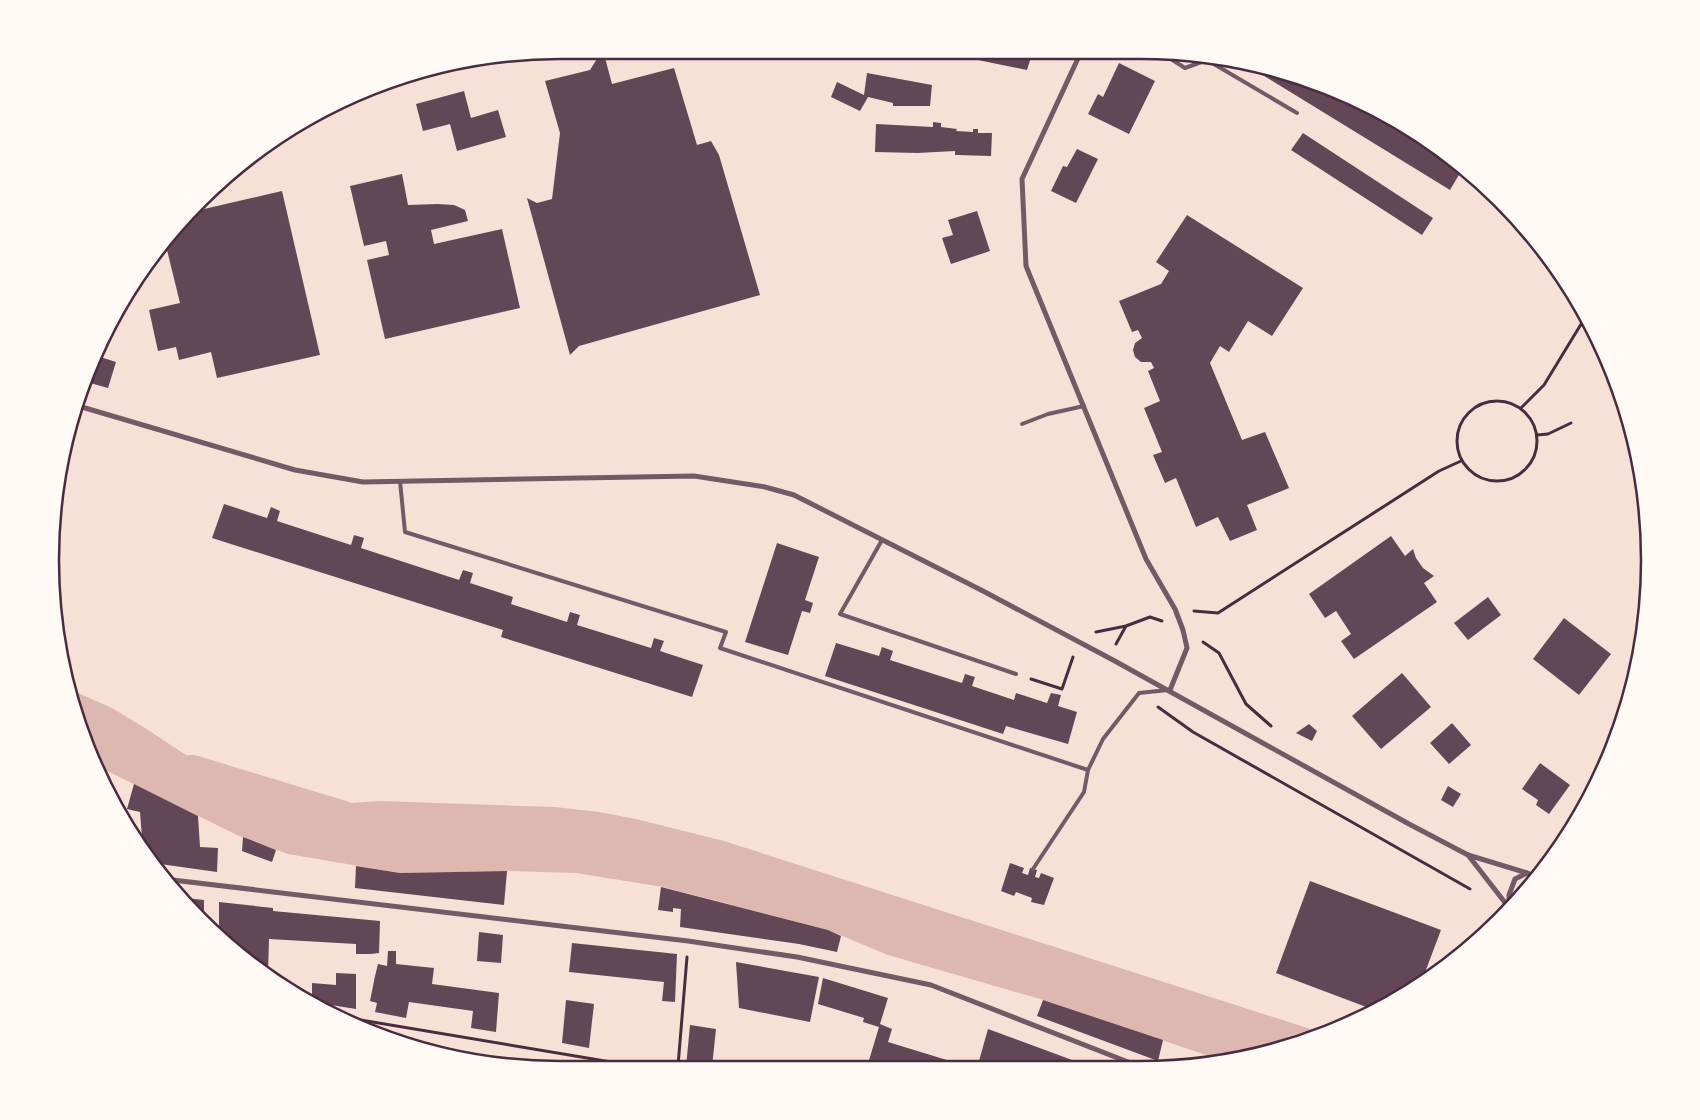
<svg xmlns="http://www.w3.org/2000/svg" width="1700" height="1120" viewBox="0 0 1700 1120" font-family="Quicksand,sans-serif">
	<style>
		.water { fill: #dcb8b0 }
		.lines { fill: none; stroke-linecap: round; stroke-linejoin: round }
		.river { stroke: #dcb8b0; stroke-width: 50 }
		.building { fill: #644757 }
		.path { stroke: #4a2c40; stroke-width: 3 }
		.service { stroke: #755966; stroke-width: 4 }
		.minor { stroke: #755966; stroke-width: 5 }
		.rim { fill: none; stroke: #4a2c40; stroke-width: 2.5 }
	</style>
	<rect width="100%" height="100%" fill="#f7e1d7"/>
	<polygon class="water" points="69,689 112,708 148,730 245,794 266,804 291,807 380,801 555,807 599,812 636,819 724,841 1323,1033 1272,1053 1224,1061 1040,999 888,955 828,930 663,887 576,873 504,871 400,873 288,854 239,836 93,764 89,755"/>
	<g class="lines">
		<polyline class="river" points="191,780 339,825"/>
	</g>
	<g class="building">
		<polygon points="600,54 604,54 612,84 674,68 697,145 711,141 719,155 760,295 579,346 570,355 527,198 537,203 552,199 560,133 545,81 590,70"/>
		<polygon points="972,54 1032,54 1027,70 973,59"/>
		<polygon points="1119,63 1155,81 1129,134 1088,114 1098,94 1103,97"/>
		<polygon points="1243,63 1304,77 1365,102 1463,168 1450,190"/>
		<polygon points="867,73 932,85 930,106 893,106 893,103 868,97 860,111 831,97 837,82 864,95"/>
		<polygon points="464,91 471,118 498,110 506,137 457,151 450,124 423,131 416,104"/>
		<polygon points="933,122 941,123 941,127 957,129 956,131 973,132 973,129 978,129 978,133 992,133 991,156 957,155 955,155 955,151 918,153 875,152 876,124 933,127"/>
		<polygon points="1303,133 1433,218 1422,235 1291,150"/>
		<polygon points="1077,149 1098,159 1076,203 1051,191 1063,166 1067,167"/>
		<polygon points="402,174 408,205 438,204 454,205 465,210 468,221 431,230 434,244 502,229 520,308 385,339 367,260 389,255 386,241 364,246 350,186"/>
		<polygon points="282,191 320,355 217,378 211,352 179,360 176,347 158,351 149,310 180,303 167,250 153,253 156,249 191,212"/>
		<polygon points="977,211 990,251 951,264 942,238 953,235 948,220"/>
		<polygon points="1187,215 1303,288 1272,336 1248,321 1229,352 1220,346 1210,363 1242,440 1265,432 1289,488 1247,505 1257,530 1230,541 1218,517 1196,527 1176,478 1165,483 1153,455 1162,452 1144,408 1160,401 1148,371 1154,368 1151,362 1141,362 1135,357 1133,350 1135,343 1142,338 1138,330 1132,332 1119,301 1161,284 1169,271 1156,262"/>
		<polygon points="94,355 116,362 108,388 83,381 89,365"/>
		<polygon points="224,504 267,518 271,507 280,511 277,521 351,545 354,535 364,538 361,548 459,580 463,570 473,573 470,583 513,597 511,604 567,622 570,612 580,615 577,625 651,648 654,638 664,641 660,651 703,665 692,697 501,637 503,630 212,538"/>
		<polygon points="1391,536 1405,556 1413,549 1416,558 1423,568 1434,576 1424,583 1437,602 1354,659 1341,641 1351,634 1336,611 1325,618 1309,594"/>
		<polygon points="777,543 819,557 805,600 813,603 810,613 802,611 788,655 745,642"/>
		<polygon points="1488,597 1501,615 1468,640 1454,623"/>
		<polygon points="1564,618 1611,654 1579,695 1533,659"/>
		<polygon points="836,643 879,656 882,647 893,651 890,660 962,683 965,674 975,677 972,686 1014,700 1016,693 1047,703 1051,693 1061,695 1058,706 1077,712 1068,744 1006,726 1003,734 825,676"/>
		<polygon points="1402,673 1431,707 1381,749 1352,716"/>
		<polygon points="1452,723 1471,745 1449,764 1430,743"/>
		<polygon points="1309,724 1317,731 1312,741 1296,733"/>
		<polygon points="1540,763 1570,785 1549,814 1536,805 1538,800 1522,789"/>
		<polygon points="134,784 198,816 200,847 218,848 217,872 153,863 143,850 140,812 127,809"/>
		<polygon points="1448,786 1461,794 1453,807 1441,800"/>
		<polygon points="243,837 276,850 272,862 242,851"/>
		<polygon points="1010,863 1024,868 1022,873 1028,875 1030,868 1037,870 1035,877 1039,878 1041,873 1054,878 1044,905 1031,902 1032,898 1016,892 1014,896 1001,891"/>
		<polygon points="356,866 400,873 507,871 504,905 355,888"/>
		<polygon points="1310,881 1441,930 1421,983 1377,1011 1276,973"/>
		<polygon points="661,887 828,930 841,936 837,952 799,944 680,927 681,909 673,908 673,912 658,910"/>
		<polygon points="177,897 204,900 204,924"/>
		<polygon points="219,902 273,908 273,911 380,921 379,953 371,954 356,954 356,944 269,939 268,973 219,939"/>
		<polygon points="479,932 503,935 501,963 477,961"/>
		<polygon points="572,943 677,954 675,1002 662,1001 664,982 569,972"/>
		<polygon points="388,951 396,951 396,964 434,968 432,984 499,993 496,1032 471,1028 473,1011 409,1002 406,1018 375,1012 377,1003 370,1001 375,976 378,964 387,966"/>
		<polygon points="736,962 819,977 810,1022 739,1008"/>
		<polygon points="336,973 356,974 356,1009 312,1002 312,983 336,985"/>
		<polygon points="823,978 888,998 880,1024 892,1029 888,1042 973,1068 867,1067 879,1027 863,1022 864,1018 818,1004"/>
		<polygon points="566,1000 594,1004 589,1048 562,1043"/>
		<polygon points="1043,1000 1163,1040 1158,1061 1037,1016"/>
		<polygon points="690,1025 716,1029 712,1067 686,1067"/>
		<polygon points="988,1029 1091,1067 1095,1069 977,1068"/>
	</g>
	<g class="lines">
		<g class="path">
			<circle cx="1497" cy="441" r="40"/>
			<polyline points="1521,408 1544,385 1586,316"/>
			<polyline points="1537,435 1548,434 1571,423"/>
			<polyline points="1194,611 1218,613 1439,471 1461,461"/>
			<polyline points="1096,632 1126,626 1150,617 1162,621"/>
			<polyline points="1203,642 1219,653 1246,704 1271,726"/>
			<polyline points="1116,644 1126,626"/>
			<polyline points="1031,679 1062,689 1073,657"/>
			<polyline points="1158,707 1193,732 1470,889"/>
			<polyline points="331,1015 635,1066"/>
			<polyline points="678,1066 687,957"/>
		</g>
		<g class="service">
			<polyline points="1163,54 1185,68 1207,60 1297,113"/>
			<polyline points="1022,424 1048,414 1084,406"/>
			<polyline points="400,481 405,532 726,632 720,648 1088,770"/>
			<polyline points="882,540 840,614 1016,674"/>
			<polyline points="1033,869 1084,792 1088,770 1103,739 1139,693 1168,690"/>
		</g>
		<g class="minor">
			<polyline points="1080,54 1022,179 1026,266 1146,559 1175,609 1183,630 1187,648 1170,690"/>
			<polyline points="75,405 295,470 363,482 694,476 765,487 794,495 983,591 1113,660 1409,824 1468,855 1527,873 1537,877"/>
			<polyline points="1468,855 1510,909"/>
			<polyline points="164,879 688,941 797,957 931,985 1146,1069"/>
			<polyline points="1509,909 1509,895 1515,879 1527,873"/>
		</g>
	</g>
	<path d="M0 0H1700V1120H0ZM560 59H1140A501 501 0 0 1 1641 560V560A501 501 0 0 1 1140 1061H560A501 501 0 0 1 59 560V560A501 501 0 0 1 560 59Z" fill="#fffaf5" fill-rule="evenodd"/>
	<path class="rim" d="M560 59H1140A501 501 0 0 1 1641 560V560A501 501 0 0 1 1140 1061H560A501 501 0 0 1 59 560V560A501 501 0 0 1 560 59Z"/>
</svg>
